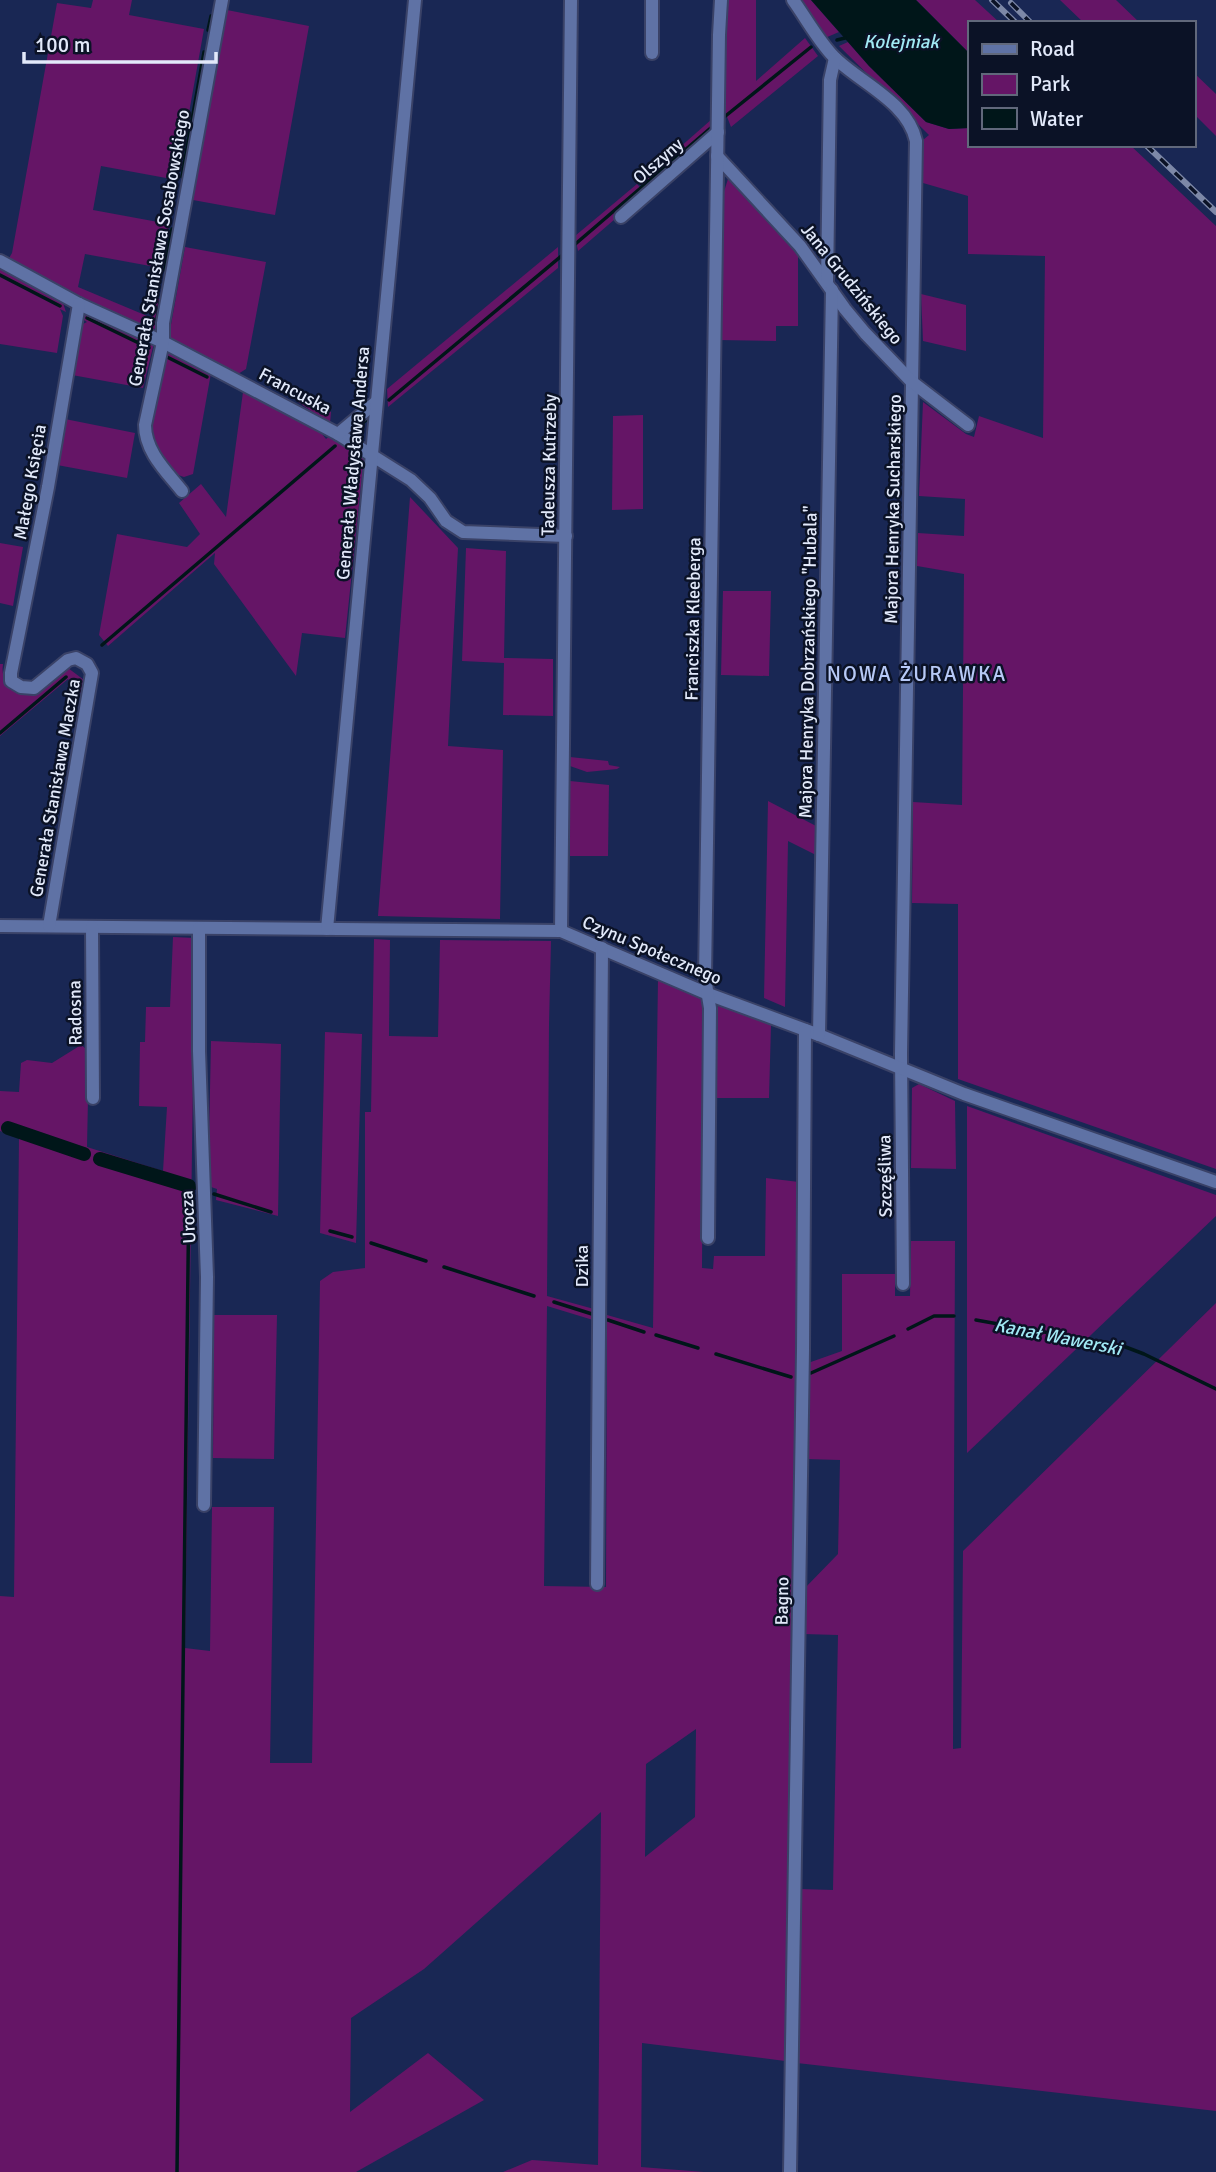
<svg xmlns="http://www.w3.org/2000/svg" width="1216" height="2172" viewBox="0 0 1216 2172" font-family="Signika,sans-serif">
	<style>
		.green { fill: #651566; fill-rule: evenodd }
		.water { fill: #001619 }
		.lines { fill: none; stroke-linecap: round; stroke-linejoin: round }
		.stream { stroke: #001619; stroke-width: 3.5 }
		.canal { stroke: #001619; stroke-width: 14 }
		.street-casing { stroke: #3a4267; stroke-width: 16 }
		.street { stroke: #5f72a5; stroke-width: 12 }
		.rail-casing { stroke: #7d88a7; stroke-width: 6 }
		.rail { stroke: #0b1226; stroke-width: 3.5; stroke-dasharray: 10; stroke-linecap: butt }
		.labels { text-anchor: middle; stroke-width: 5; stroke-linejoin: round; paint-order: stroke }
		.street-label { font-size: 18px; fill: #e2e9fa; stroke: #0b1226 }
		.water-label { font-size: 19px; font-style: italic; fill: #a1e9f4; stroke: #0b1226 }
		.quarter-label { font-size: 21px; letter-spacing: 2px; fill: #b7c9f6; stroke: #0b1226 }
	</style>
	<rect width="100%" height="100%" fill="#192754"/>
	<g class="green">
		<polygon points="93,0 132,0 129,15 204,29 177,180 101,166 93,210 169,224 161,268 85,254 78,287 152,318 156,298 163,300 158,327 150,331 21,270 8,260 12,253 57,3 91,8"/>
		<polygon points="726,0 756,0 756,81 805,38 818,56 731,127 724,109"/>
		<polygon points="799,0 811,0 839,32 825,38"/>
		<polygon points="916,0 975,0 1000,23 969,23 969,53"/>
		<polygon points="1060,0 1116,0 1140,23 1103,23 1100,20 1098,23 1084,23"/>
		<polygon points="227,10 309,26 275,215 193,200"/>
		<polygon points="848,42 869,66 926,122 949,129 969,128 969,145 1130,145 1216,226 1216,1169 958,1079 958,904 912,903 913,802 962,805 964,574 917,566 918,533 964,536 965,499 919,496 923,402 966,434 974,437 979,416 1043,438 1045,256 968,254 968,196 923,183 923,140 929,135 839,46"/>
		<polygon points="1193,72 1216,94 1216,136 1193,113"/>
		<polygon points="712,119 713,130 650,183 646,177"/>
		<polygon points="728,179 798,255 798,326 776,326 776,341 717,340 720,204"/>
		<polygon points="637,184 645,193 578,251 575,236"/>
		<polygon points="185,247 266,262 246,369 238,374 175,342 167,334 170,330"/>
		<polygon points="558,247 558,268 388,407 387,389"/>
		<polygon points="0,268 63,303 66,312 60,309 63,316 57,353 0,344"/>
		<polygon points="921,294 966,305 966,351 923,341"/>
		<polygon points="87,314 154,343 143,388 72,375 81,325 87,322 81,318"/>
		<path d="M 165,353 L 170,353 L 211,373 L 193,474 L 184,477 C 167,472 153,451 149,435 Z"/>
		<polygon points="243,392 322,434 326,439 331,435 364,457 345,638 302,633 296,676 214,564 215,553 108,646 99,635 117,534 187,547 200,534 179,503 201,484 226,517"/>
		<polygon points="298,395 331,412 330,424 298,402"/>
		<polygon points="643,415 643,509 612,510 613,416"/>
		<polygon points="65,419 135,433 127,478 57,465"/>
		<polygon points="410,497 458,548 448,746 503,750 500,919 378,916"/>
		<polygon points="0,543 23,547 13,606 0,603"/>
		<polygon points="466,548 506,551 504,658 553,659 553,716 503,715 504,663 462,661"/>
		<polygon points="723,591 771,591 769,676 721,675"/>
		<path d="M 0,664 L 3,664 C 1,677 6,685 17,691 L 68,668 L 84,680 L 80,694 L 68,679 L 0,736 Z"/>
		<polygon points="570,757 608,761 609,765 620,767 617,769 587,772 570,766"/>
		<polygon points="570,781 609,785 608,856 570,856"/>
		<polygon points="768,801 818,827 816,847 820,850 820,857 788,841 785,1007 764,998"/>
		<path d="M 173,937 L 195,938 L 185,1648 L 210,1651 L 212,1507 L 274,1507 L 270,1763 L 312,1763 L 320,1281 L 333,1272 L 365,1268 L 365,1112 L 371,1112 L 374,939 L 390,940 L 389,1036 L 438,1037 L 440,940 L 551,941 L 549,1025 L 547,1296 L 594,1309 L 593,1320 L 547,1306 L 544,1586 L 606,1587 L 607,1315 L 653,1328 L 658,978 L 704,998 L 702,1268 L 713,1269 L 714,1256 L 765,1256 L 766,1178 L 799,1182 L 785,2061 L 642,2043 L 641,2167 L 704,2172 L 503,2172 L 532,2160 L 598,2165 L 601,1812 L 424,1969 L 351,2018 L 350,2112 L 428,2053 L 484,2100 L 356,2172 L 0,2172 L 0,1596 L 14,1597 L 19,1137 L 0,1131 L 0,1091 L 19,1092 L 21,1063 L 27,1060 L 52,1063 L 81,1045 L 89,1051 L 87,1147 L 163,1171 L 167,1107 L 139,1106 L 140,1042 L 145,1042 L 146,1007 L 170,1007 ZM 696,1729 L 695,1817 L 645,1857 L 646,1764 Z"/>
		<polygon points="718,1004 771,1025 769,1098 716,1098"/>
		<polygon points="325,1032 362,1034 356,1243 320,1233"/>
		<polygon points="211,1041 281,1044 278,1216 216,1200 217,1189 208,1186"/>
		<polygon points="919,1084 955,1101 956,1169 911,1168 912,1088"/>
		<polygon points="967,1106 1216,1195 1216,1216 967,1453"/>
		<polygon points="911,1241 955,1241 953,1749 961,1748 963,1551 1216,1303 1216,2111 797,2063 800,1889 833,1890 838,1635 803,1634 804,1589 838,1554 840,1460 806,1459 808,1363 842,1351 842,1274 895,1274 895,1296 910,1296"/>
		<polygon points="214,1315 277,1315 274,1459 213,1458"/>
	</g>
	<polygon class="water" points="811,0 916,0 969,53 969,128 949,129 926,122 869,66"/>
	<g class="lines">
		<g class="stream">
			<polyline points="208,30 211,16"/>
			<polyline points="837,40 845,38"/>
			<polyline points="723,118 811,47"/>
			<polyline points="182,177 204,52"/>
			<polyline points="573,246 713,126"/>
			<polyline points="165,270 172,229"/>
			<polyline points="0,275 60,306"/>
			<polyline points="87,318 149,348"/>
			<polyline points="156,324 160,302"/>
			<polyline points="167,357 207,377"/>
			<polyline points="389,400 565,253"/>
			<polyline points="356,429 366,420"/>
			<polyline points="102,645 335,446"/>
			<polyline points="0,733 66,677"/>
			<polyline points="214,1194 271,1212"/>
			<polyline points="330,1231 352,1237"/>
			<polyline points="371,1243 426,1261"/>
			<polyline points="444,1267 534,1296"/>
			<polyline points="554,1302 592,1314"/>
			<polyline points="608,1320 644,1332"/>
			<polyline points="976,1320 1123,1346 1144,1354 1216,1389"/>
			<polyline points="908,1329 934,1316 954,1316"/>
			<polyline points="656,1335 698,1348"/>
			<polyline points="716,1354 791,1377"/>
			<polyline points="811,1373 894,1336"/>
			<polyline points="177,2172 189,1186 195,1188"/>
		</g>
		<g class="canal">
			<polyline points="8,1128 84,1154"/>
			<polyline points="100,1159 189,1186"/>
		</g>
		<g class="street-casing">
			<g id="street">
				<polyline points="652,0 652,53"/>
				<path d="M 793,0 C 806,18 819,42 834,57 C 860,83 908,102 916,141 L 901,1054 L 903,1284"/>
				<polyline points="717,156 800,246 845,309 865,333 912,382 968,425"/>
				<polyline points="621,217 718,132"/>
				<polyline points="0,261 79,304 163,342 338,434 411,480 430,498 446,521 463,532 566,536"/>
				<polyline points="827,282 830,80 835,58"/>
				<polyline points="338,434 376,402"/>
				<path d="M 182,491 C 167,472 145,452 145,425 L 163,342 L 163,323 L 222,0"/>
				<polyline points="0,926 561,931 708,994 819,1035 964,1094 1216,1182"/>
				<polyline points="49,926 92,673 87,664 76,658 68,660 34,688 21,687 11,681 11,673 48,487 79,304"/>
				<polyline points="92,927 93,1098"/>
				<polyline points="199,928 199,1051 207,1277 204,1505"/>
				<polyline points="327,929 415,0"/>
				<polyline points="561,931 571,0"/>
				<polyline points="819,1035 832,290"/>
				<polyline points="708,1238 710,1008 705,978 719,35 721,0"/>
				<polyline points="597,1584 602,948"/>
				<polyline points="790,2172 803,1350 805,1030"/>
			</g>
		</g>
		<use href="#street" class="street"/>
		<g class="rail-casing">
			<g id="rail">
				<polyline points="992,0 1016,23"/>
				<polyline points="1011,3 1031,23"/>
				<polyline points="1146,145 1216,212"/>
			</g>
		</g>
		<use href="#rail" class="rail"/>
	</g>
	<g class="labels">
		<g class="street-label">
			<text transform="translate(658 161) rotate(-41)" y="6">Olszyny</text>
			<text transform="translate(159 248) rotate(-80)" y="6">Generała Stanisława Sosabowskiego</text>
			<text transform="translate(852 284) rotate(51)" y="6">Jana Grudzińskiego</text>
			<text transform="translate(295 391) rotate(28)" y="6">Francuska</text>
			<text transform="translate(353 463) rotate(-85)" y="6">Generała Władysława Andersa</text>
			<text transform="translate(549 465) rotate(-89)" y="6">Tadeusza Kutrzeby</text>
			<text transform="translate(30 482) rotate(-80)" y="6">Małego Księcia</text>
			<text transform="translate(893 509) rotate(-89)" y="6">Majora Henryka Sucharskiego</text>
			<text transform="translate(693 619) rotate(-89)" y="6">Franciszka Kleeberga</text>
			<text transform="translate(808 662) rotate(-89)" y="6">Majora Henryka Dobrzańskiego "Hubala"</text>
			<text transform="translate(55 788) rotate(-80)" y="6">Generała Stanisława Maczka</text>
			<text transform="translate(652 950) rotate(23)" y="6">Czynu Społecznego</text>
			<text transform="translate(75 1013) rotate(-91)" y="6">Radosna</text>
			<text transform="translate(885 1176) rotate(-91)" y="6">Szczęśliwa</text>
			<text transform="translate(188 1217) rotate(-93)" y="6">Urocza</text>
			<text transform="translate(582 1266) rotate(-90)" y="6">Dzika</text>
			<text transform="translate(782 1601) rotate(-89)" y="6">Bagno</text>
		</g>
		<g class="water-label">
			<text x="901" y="48">Kolejniak</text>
			<text transform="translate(1058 1336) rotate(11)" y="7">Kanał Wawerski</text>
		</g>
		<g class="quarter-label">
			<text x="917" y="681">NOWA ŻURAWKA</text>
		</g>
	</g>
	<rect x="968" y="21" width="228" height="126" fill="#0b1226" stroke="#61687b" stroke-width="2"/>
	<rect x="982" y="44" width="35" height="10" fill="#5f72a5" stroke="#61687b" stroke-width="2"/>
	<text x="1030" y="56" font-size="21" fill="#e2e9fa">Road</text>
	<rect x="982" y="74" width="35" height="21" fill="#651566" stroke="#61687b" stroke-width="2"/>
	<text x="1030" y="91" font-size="21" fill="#e2e9fa">Park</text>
	<rect x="982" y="108" width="35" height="21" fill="#001619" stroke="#61687b" stroke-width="2"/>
	<text x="1030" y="126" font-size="21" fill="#e2e9fa">Water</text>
	<path d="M24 52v10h192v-10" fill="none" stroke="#e2e9fa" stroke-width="3.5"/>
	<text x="35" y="52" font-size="21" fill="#e2e9fa" stroke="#0b1226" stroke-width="5" paint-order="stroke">100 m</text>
</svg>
